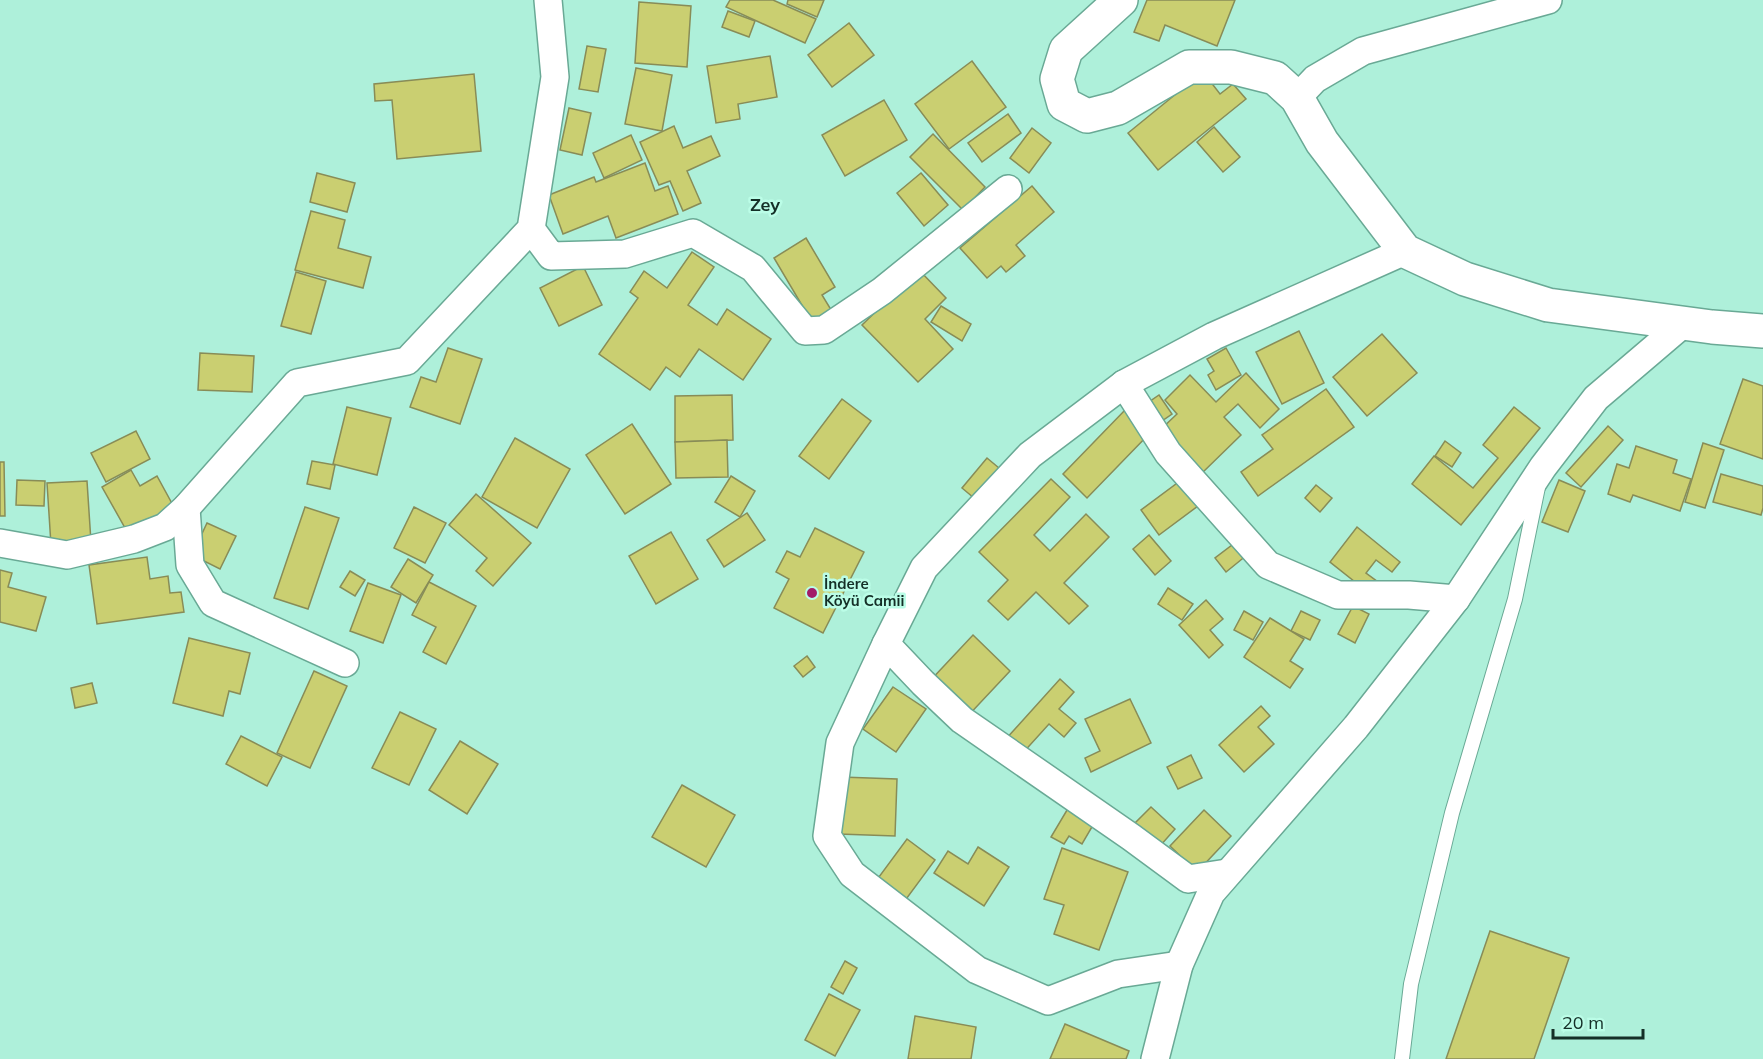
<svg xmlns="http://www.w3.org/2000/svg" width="1763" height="1059" viewBox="0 0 1763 1059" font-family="Mulish,sans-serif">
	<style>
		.building { fill: #cacf71; stroke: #888c57; stroke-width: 1.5 }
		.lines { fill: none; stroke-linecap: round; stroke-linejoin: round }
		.service-casing { stroke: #69a995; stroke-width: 16 }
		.minor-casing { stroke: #69a995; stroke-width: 30 }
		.tertiary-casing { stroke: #69a995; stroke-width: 36 }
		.service { stroke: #fff; stroke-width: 14 }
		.minor { stroke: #fff; stroke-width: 27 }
		.tertiary { stroke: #fff; stroke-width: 33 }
		.poi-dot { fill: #a21c68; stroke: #bbfde7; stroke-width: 2 }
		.labels { text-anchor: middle; stroke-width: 5; stroke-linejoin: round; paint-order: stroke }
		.poi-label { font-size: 15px; font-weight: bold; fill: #142f27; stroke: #bbfde7; text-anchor: start }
		.quarter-label { font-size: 18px; font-weight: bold; fill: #142f27; stroke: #bbfde7 }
	</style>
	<rect width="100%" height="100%" fill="#aef0da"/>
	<g class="building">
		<polygon points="730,0 773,0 816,19 805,43 726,7"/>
		<polygon points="788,0 824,0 817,17 787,4"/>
		<polygon points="1147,0 1235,0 1217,46 1165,25 1159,41 1134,32"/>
		<polygon points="639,2 691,6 687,67 635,63"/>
		<polygon points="728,11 755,21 749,37 722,27"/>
		<polygon points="849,23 874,55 832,87 808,55"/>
		<polygon points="587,46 606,49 598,92 579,89"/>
		<polygon points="770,56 777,97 738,104 740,119 716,123 707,66"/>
		<polygon points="972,61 1006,107 949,149 915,104"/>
		<polygon points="636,68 672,75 662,131 625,124"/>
		<polygon points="1203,72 1220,94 1233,84 1246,99 1158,170 1128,133"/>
		<polygon points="474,74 481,151 397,159 392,100 375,101 374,84"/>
		<polygon points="884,100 907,140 845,176 822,135"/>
		<polygon points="569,108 591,113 582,155 560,150"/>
		<polygon points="1008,114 1021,133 982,162 968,143"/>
		<polygon points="674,126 683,148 711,136 720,156 687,171 701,203 683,211 670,181 659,185 640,142"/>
		<polygon points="1214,127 1240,157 1223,172 1197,142"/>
		<polygon points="1032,128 1051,143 1029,173 1010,158"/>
		<polygon points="933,134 985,187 963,210 910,157"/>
		<polygon points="631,135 642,160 604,178 593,153"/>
		<polygon points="645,163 655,191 668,186 678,214 616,238 608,216 563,234 549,195 594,177 596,182"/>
		<polygon points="317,173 355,183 347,212 310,202"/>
		<polygon points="921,173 948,205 924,226 897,193"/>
		<polygon points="1032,186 1054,212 1016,245 1025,256 1006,272 1001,266 987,278 960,248"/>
		<polygon points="311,211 345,220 338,248 371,257 363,288 295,270"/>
		<polygon points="806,238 835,287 822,295 833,313 813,324 774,258"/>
		<polygon points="692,252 714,267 688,305 717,325 727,309 771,339 743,380 699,349 680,377 666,367 650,390 599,354 638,298 630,292 644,271 667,288"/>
		<polygon points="583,266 602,305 559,326 540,288"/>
		<polygon points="919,270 946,298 925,319 953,349 918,382 862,325"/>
		<polygon points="296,272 326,281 311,334 281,326"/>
		<polygon points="941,306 971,324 962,341 931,322"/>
		<polygon points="1299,331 1324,383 1282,404 1256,352"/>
		<polygon points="1382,334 1417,373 1367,416 1333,377"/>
		<polygon points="448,348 482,359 460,424 410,407 421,377 436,382"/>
		<polygon points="1226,348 1241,375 1216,390 1208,375 1214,371 1207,359"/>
		<polygon points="200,353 254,356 252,392 198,390"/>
		<polygon points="1246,373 1279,409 1260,428 1238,404 1224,417 1241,435 1200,475 1159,431 1177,414 1165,400 1190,375 1216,402"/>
		<polygon points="1743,379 1763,386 1763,459 1720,444"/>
		<polygon points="1326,389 1354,427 1258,496 1241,472 1273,449 1262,435"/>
		<polygon points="732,395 733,440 675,442 675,396"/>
		<polygon points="1159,395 1172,414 1159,423 1146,404"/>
		<polygon points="842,399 871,421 829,479 799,456"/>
		<polygon points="347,407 391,418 377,475 333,464"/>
		<polygon points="1514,407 1540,428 1461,525 1412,484 1434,456 1473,488 1498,458 1483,445"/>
		<polygon points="1125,410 1149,434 1087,498 1063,474"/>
		<polygon points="632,424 671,484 625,514 586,455"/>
		<polygon points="1608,426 1623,440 1581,487 1566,473"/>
		<polygon points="136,431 150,459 106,482 91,453"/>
		<polygon points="515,438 570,469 537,528 482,497"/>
		<polygon points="727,440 728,477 676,478 675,442"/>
		<polygon points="1445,441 1461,453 1452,467 1435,456"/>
		<polygon points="1703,443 1724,450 1705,508 1685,502"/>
		<polygon points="1636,446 1677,460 1673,473 1691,479 1680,511 1633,495 1630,502 1608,494 1617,464 1629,468"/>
		<polygon points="987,458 999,468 974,498 962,488"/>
		<polygon points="312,461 335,465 330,489 307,484"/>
		<polygon points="0,462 4,462 5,516 0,516"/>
		<polygon points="131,470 140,486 157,476 175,509 129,535 102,487"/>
		<polygon points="1721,474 1763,486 1763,508 1761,515 1713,502"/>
		<polygon points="731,476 755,491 740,517 715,502"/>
		<polygon points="1184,478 1202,503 1159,535 1141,510"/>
		<polygon points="1051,479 1070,497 1034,535 1050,551 1086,514 1109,537 1064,583 1088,606 1069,624 1036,592 1008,620 988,601 1008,580 979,552"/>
		<polygon points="17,480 45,481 44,506 16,505"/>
		<polygon points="1559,480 1585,491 1568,532 1542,522"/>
		<polygon points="87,481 91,542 51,545 47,483"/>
		<polygon points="1316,485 1332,498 1320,512 1305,498"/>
		<polygon points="476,494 531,543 493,586 476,571 487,558 449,525"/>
		<polygon points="305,507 339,518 308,609 274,598"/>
		<polygon points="414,507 446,523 425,563 394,548"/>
		<polygon points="747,513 765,540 724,567 707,540"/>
		<polygon points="207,523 236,536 220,569 192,555"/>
		<polygon points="1357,527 1400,562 1392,572 1376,560 1366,573 1378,582 1369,593 1330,562"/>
		<polygon points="815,528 864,552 823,633 774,608 789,579 776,572 787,551 800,557"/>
		<polygon points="671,532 698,579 656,604 629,556"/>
		<polygon points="1149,535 1171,561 1155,575 1133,549"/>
		<polygon points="1236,542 1247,555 1226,572 1215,558"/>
		<polygon points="147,557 150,579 168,576 170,593 181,592 184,612 97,624 89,565"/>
		<polygon points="408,559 433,575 416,603 391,587"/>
		<polygon points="0,570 12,573 8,587 46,597 36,631 0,622"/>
		<polygon points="350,571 365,580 355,596 340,587"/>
		<polygon points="429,582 476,606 446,664 423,652 436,627 412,615"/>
		<polygon points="368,583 401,595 383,643 350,631"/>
		<polygon points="1168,588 1193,604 1182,620 1158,604"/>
		<polygon points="1206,600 1223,619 1210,630 1223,645 1209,658 1179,625"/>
		<polygon points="1353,606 1369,614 1355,643 1338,634"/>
		<polygon points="1244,611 1263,622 1253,640 1234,630"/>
		<polygon points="1301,611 1320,620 1310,640 1291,631"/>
		<polygon points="1270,618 1304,639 1290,661 1303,669 1290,688 1244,657"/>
		<polygon points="973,635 1010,671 965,719 928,683"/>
		<polygon points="189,638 250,653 240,694 229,691 223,716 173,703"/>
		<polygon points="807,656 815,667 803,677 794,666"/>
		<polygon points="314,671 347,686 310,768 277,753"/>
		<polygon points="1060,679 1074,692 1059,709 1076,723 1064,737 1049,724 1021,755 1005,740"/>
		<polygon points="92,683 97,703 75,708 71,688"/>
		<polygon points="893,687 926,709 896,752 863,729"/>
		<polygon points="1130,699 1151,743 1091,772 1085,758 1100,751 1085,719"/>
		<polygon points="1261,706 1270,716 1258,727 1274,744 1244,772 1219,745"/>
		<polygon points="400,712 436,729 409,785 372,768"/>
		<polygon points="241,736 282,757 267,786 226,764"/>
		<polygon points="460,741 498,764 467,814 429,790"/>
		<polygon points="1191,755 1202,778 1178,789 1167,767"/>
		<polygon points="841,777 897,779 895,836 839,834"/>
		<polygon points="682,785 735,815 706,867 652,837"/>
		<polygon points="1070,805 1096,820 1082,844 1069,836 1064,844 1051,837"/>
		<polygon points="1151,807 1175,829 1160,846 1135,823"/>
		<polygon points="1204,810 1231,836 1197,872 1170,846"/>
		<polygon points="907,839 935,860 901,906 873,885"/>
		<polygon points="978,847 1009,867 984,906 934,873 948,851 968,864"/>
		<polygon points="1062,848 1128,872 1099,950 1054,934 1064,905 1044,899"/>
		<polygon points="1490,931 1569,958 1534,1059 1446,1059"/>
		<polygon points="845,961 857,968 843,994 831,987"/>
		<polygon points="829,994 860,1010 835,1056 805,1040"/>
		<polygon points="915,1016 976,1027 971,1059 908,1059"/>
		<polygon points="1065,1024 1129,1051 1126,1059 1050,1059"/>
	</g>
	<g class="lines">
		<g class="service-casing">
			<polyline id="service" points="1402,1059 1411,984 1452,813 1515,599 1538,487"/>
		</g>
		<g class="minor-casing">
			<g id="minor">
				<polyline points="1297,98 1315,79 1363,51 1548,0"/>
				<polyline points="531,229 551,256 625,254 693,233 753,268 805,331 824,330 882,291 1008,189"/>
				<polyline points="1124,384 1168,453 1268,565 1338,595 1409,595 1456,599"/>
				<polyline points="186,508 190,565 213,603 345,663"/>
				<polyline points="0,543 67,555 134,539 165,527 186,508 297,383 407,361 531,229 555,77 548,0"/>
				<polyline points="886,644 840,743 827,836 852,874 977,970 1048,1001 1118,974 1179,965"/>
				<polyline points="1227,873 1188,879 1131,837 962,720 923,683 886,644 924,568 1030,455 1124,384 1214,336 1405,251"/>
				<polyline points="1155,1059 1179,965 1211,893 1356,727 1456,599 1543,467 1596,398 1684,323"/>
			</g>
		</g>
		<g class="tertiary-casing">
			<polyline id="tertiary" points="1121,0 1066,50 1057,79 1064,104 1087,116 1118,108 1189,67 1231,67 1275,78 1297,98 1322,142 1405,251 1465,279 1548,305 1712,327 1763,331"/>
		</g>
		<use href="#service" class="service"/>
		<use href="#minor" class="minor"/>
		<use href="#tertiary" class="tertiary"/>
	</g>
	<circle class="poi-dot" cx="812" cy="593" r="6"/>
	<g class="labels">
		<g class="poi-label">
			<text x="824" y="589">İndere<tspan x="824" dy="17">Köyü Camii</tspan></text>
		</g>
		<g class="quarter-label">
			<text x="765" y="211">Zey</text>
		</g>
	</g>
	<path d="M1553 1029v9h90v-9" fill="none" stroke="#142f27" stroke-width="3"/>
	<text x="1562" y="1029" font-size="18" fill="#142f27" stroke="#bbfde7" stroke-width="4.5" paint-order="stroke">20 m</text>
</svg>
